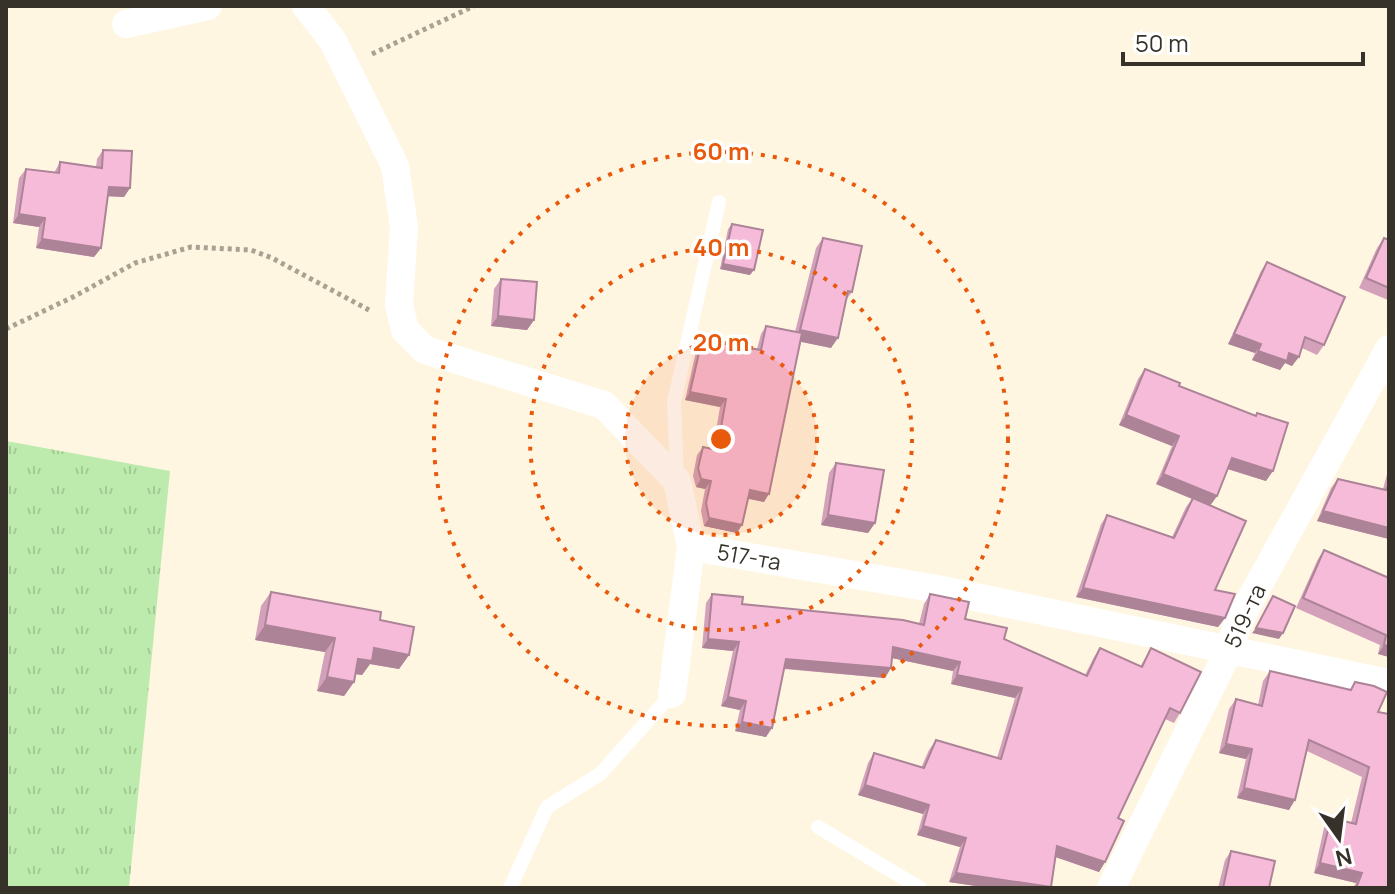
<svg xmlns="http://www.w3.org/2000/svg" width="1395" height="894" viewBox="0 0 1395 894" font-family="Manrope,sans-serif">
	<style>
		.grass { fill: url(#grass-tufts) }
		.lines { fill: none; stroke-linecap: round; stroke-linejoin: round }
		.path { stroke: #a9a292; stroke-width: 5; stroke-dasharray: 4 4; stroke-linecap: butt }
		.service { stroke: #fff; stroke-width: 14 }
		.minor { stroke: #fff; stroke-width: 28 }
		.wall { fill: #d3a1ba }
		.shaded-wall { fill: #ac8397 }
		.building { fill: #f5bbd8; stroke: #ac8397; stroke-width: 2 }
		.ring { fill: none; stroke: #e8590c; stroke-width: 4; stroke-dasharray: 4 8 }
		.labels { text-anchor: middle; stroke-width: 7; stroke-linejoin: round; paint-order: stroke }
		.street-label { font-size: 22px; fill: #373229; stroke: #fff }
		.centre { fill: #e8590c; stroke: #fff; stroke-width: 4 }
		.ring-label { font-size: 24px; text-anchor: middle; font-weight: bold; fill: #e8590c; stroke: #fff; stroke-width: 7; stroke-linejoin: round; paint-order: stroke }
	</style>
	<defs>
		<pattern id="grass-tufts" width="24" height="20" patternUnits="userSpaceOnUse" patternTransform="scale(2)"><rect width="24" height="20" fill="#bdebad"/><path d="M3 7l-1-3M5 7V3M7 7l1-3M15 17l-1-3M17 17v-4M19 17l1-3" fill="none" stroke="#a3ca95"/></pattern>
	</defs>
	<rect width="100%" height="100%" fill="#fff6e2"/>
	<polygon class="grass" points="6,441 170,471 129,888 6,888"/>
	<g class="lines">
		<g class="path">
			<polyline points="372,54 474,6"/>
			<polyline points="6,329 75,296 135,263 191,247 251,250 272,258 369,310"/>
		</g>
		<g class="service">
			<polyline points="677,477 674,402 719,202"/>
			<polyline points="818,827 920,888"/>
			<polyline points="510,888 547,807 600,774 672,694"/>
		</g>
		<g class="minor">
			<polyline points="306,6 333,41 395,166 404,227 399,305 405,330 425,350 604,405 677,481 691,547 932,588 1389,683"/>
			<polyline points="126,24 208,6"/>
			<polyline points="672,694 691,547"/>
			<polyline points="1111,888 1228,652 1238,622 1389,349"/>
		</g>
	</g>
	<g class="wall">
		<polygon points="103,150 130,188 124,197 107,196 101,248 94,257 36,248 39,227 13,223 19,178 26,169 54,173 60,162 96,167 97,159"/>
		<polygon points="732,224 750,275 720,269 728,229"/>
		<polygon points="823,238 852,292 846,300 831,348 801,342 764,502 748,498 737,533 704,526 701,511 705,489 696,487 693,476 697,455 703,447 713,449 720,407 685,400 697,347 702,340 757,349 761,334 766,326 795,332 816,248"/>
		<polygon points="1384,238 1389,240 1389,298 1388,300 1359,288 1377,248"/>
		<polygon points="1267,262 1324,345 1317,355 1302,348 1292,366 1285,363 1280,370 1252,360 1255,353 1228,344 1261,271"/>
		<polygon points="501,279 534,320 527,330 491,326 494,289"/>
		<polygon points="1145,369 1179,386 1255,416 1257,413 1266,481 1227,469 1217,496 1210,505 1215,590 1225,618 1218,627 1076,597 1101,524 1107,515 1172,537 1186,507 1192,499 1156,484 1172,446 1119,425 1138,379"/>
		<polygon points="836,463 875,523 868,533 821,525 829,473"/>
		<polygon points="1389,467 1389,539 1317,521 1331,488 1338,479 1383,489"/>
		<polygon points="1324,550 1389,578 1389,657 1378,654 1380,645 1296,608 1318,559"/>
		<polygon points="271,592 380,620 409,655 399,669 370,664 362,675 355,674 354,682 344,696 317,691 325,652 255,640 261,606"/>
		<polygon points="712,594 742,604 919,624 924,604 930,594 965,619 1004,639 1085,675 1094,657 1100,648 1140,667 1151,648 1180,713 1174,723 1165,719 1118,818 1105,862 1099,872 1055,857 1050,888 989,888 949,882 960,847 917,835 923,814 858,795 868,763 874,753 921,768 929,750 936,740 997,758 1015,698 951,684 953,671 892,658 885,678 784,669 766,737 735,731 740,710 721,706 733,651 702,648 706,603"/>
		<polygon points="1270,671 1350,690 1355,682 1378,712 1389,888 1353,888 1356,883 1314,873 1324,828 1331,818 1351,823 1362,777 1307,751 1289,810 1237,798 1246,759 1219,753 1229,709 1236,699 1258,705 1263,681"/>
		<polygon points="1231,851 1269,888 1218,888 1225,860"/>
	</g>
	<g class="shaded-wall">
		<polygon points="109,187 130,188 124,197 102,196"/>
		<polygon points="19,214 45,218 39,227 13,223"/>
		<polygon points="42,239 101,248 94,257 36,248"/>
		<polygon points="723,264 754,270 750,275 720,269"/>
		<polygon points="498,316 534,320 527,330 491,326"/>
		<polygon points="800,330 838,338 831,348 793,340"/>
		<polygon points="1234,334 1261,344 1255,353 1228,344"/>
		<polygon points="1258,351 1289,353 1299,357 1292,366 1285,363 1280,370 1252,360"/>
		<polygon points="690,392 726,399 720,407 685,400"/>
		<polygon points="1126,415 1179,436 1172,446 1119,425"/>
		<polygon points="1232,458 1273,471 1266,481 1225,468"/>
		<polygon points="1163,474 1217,496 1210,506 1156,484"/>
		<polygon points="701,479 711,481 705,489 696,487"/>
		<polygon points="750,490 769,494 764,502 744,498"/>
		<polygon points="1323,511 1389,528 1389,539 1317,521"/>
		<polygon points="828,515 875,523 868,533 821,525"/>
		<polygon points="709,518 742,525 737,533 704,526"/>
		<polygon points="1083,588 1225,618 1218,627 1076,597"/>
		<polygon points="265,625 335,638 325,652 255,640"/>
		<polygon points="1256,628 1283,633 1279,639 1252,633"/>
		<polygon points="708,639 739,642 733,651 702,648"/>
		<polygon points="1384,645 1389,646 1389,657 1378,654"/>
		<polygon points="893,647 960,662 953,671 887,657"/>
		<polygon points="374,648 409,655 399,669 370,664 362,675 348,673 358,659"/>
		<polygon points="786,659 891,668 885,678 779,668"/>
		<polygon points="957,675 1022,688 1015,698 951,684"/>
		<polygon points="327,677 354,682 344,696 317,691"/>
		<polygon points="728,697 746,701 740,710 721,706"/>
		<polygon points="742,722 772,728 766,737 735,731"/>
		<polygon points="1226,744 1252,749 1246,759 1219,753"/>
		<polygon points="865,785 929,805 923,814 858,795"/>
		<polygon points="1244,788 1295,800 1289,810 1237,798"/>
		<polygon points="923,826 966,838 960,847 917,835"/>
		<polygon points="1057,846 1105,862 1099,872 1050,855"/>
		<polygon points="1320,863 1362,873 1356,883 1314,873"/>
		<polygon points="956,873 1051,887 1050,888 989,888 949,882"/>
	</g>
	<g class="building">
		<polygon points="103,150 132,151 130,188 109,187 101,248 42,239 45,218 19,214 26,169 59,173 60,162 102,168"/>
		<polygon points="732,224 763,230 754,270 723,264"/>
		<polygon points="823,238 862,246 852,292 848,291 838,338 800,330"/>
		<polygon points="1384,238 1389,240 1389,288 1366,278"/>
		<polygon points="1267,262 1345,297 1324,345 1305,337 1299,357 1289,353 1287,361 1258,351 1261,344 1234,334"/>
		<polygon points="501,279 537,282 534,320 498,316"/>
		<polygon points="766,326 802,333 769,494 750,490 742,525 709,518 706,503 711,481 701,479 698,468 703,447 717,450 726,399 690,392 702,340 761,350"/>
		<polygon points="1145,369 1180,383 1179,386 1256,416 1257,413 1288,423 1273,471 1232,458 1217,496 1163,474 1179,436 1126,415"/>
		<polygon points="836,463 884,470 875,523 828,515"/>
		<polygon points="1338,479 1386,490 1389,484 1389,528 1323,511"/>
		<polygon points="1193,498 1246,521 1215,590 1235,594 1225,618 1083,588 1107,515 1174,538"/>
		<polygon points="1324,550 1389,578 1389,646 1384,645 1386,635 1303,598"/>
		<polygon points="271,592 381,612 380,620 414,627 409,655 374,648 372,661 358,659 354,682 327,677 335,638 265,625"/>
		<polygon points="712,594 743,597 742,604 903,620 924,625 930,594 969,602 965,619 1007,628 1004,639 1087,676 1100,648 1142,667 1151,648 1201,672 1180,713 1170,708 1118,818 1124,821 1105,862 1057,846 1051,887 956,873 966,838 923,826 929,805 865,785 874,753 924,768 936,740 1001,759 1022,688 957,675 960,662 893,647 891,668 786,659 772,728 742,722 746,701 728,697 739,642 708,639"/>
		<polygon points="1273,596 1295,606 1283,633 1256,628"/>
		<polygon points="1270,671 1351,690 1355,682 1374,686 1387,692 1378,712 1389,714 1389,888 1356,888 1362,873 1320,863 1331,818 1356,824 1369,767 1309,740 1295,800 1244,788 1252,749 1226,744 1236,699 1262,706"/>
		<polygon points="1231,851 1275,861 1269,888 1223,888"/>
	</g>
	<circle cx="721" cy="439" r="96" fill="#e8590c" fill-opacity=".12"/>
	<g class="ring">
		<circle cx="721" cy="439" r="96"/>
		<circle cx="721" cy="439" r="191"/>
		<circle cx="721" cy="439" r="287"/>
	</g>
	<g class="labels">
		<g class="street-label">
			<text transform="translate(749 557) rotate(10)" y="8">517-та</text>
			<text transform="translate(1245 616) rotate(-65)" y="8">519-та</text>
		</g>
	</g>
	<circle cx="721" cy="439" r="12" class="centre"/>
	<g class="ring-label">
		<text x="721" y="160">60 m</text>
		<text x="721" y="256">40 m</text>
		<text x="721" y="351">20 m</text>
	</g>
	<rect width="1395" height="894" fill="none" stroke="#373229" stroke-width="16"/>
	<g transform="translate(1339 838) rotate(166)" stroke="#ffffff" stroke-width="6" paint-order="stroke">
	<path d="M0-6L14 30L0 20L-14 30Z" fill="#373229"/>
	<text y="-12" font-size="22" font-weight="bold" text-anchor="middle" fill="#373229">N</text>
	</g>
	<path d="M1123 52v12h240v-12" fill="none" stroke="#373229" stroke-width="4"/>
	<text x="1135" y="52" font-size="24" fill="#373229" stroke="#ffffff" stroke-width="6" paint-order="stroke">50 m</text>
</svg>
